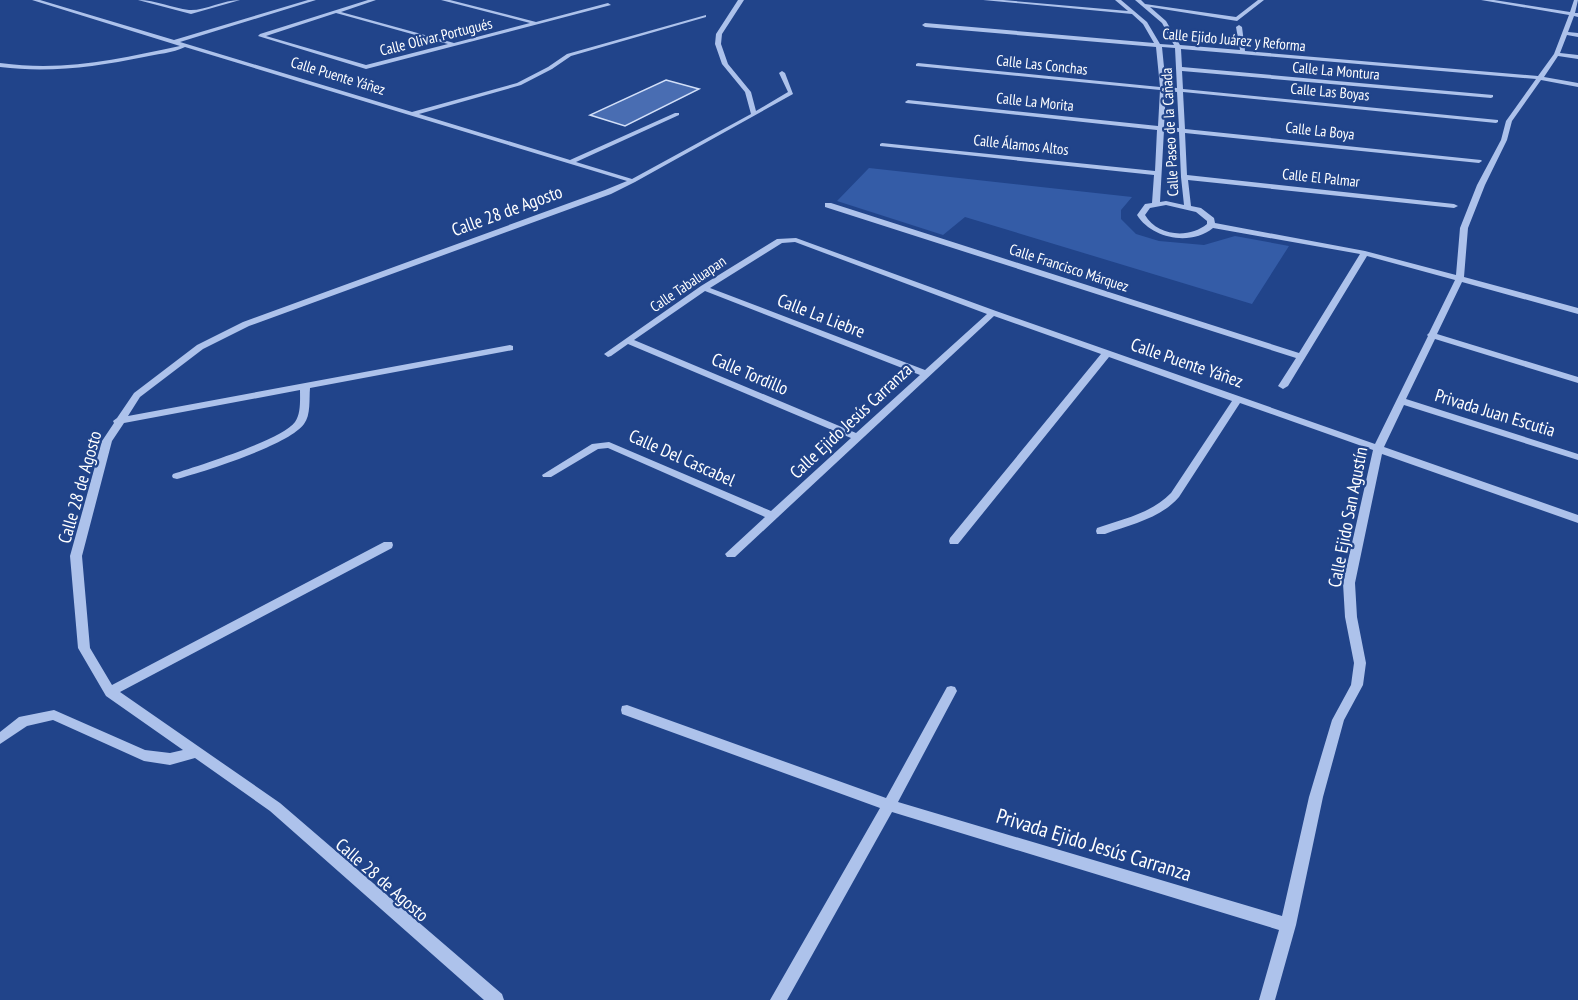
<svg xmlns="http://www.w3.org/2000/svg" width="1578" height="1000" viewBox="0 0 1578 1000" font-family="'PT Sans Narrow',sans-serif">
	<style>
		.green { fill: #345ca7 }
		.building { fill: #496db2; stroke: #d2dff8; stroke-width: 1.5 }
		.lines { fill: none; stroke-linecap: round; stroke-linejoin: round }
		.minor { fill: #adc2eb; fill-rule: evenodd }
		.labels { text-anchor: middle; stroke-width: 4.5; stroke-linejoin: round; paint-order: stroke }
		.far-street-label { font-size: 15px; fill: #fff; stroke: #21448a }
		.street-label { font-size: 18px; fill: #fff; stroke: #21448a }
		.near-street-label { font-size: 21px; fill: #fff; stroke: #21448a }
	</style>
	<rect width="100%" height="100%" fill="#21448a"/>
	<polygon class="green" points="869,168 1132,197 1121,210 1121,219 1136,234 1159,241 1204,245 1235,236 1289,246 1252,304 965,217 943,235 837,201"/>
	<polygon class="building" points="666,80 699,89 625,126 590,115"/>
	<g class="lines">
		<g class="minor">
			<path d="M 32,0 L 40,0 L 174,40 L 308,0 L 316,0 L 180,42 L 412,112 L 517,83 L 548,67 L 567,54 L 706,15 L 706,17 L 571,56 L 552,69 L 521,85 L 419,114 L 570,160 L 675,113 L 679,113 L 679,115 L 576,162 L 632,179 L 751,114 L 745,92 L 722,64 L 715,44 L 716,34 L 738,0 L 744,0 L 722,34 L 721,44 L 728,64 L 751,92 L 756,111 L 788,92 L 779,73 L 782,71 L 785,73 L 793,94 L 635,182 L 611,194 L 249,326 L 203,349 L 140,397 L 128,416 L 510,345 L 513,346 L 513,350 L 310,388 C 309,399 311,415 304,424 C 289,445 203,472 177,479 L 173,478 L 172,476 L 173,474 C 197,466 282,440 295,422 C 301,414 300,400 300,390 L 124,423 L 112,441 L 82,556 L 90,648 L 112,685 L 384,542 L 392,542 L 393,545 L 392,548 L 120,692 L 280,803 L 502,994 L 504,1000 L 484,1000 L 270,811 L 195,758 L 170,765 L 144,761 L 53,720 L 27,726 L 0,744 L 0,732 L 19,717 L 54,710 L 145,750 L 170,753 L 183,750 L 106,696 L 78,648 L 70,556 L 102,441 L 114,423 L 113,421 L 117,418 L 134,393 L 197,345 L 243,322 L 605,190 L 627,181 L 185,47 C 173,53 157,54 144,57 C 96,67 49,73 0,67 L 0,63 C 65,72 118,59 180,46 Z"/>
			<path d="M 138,0 C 156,0 172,8 189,10 C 204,11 223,0 240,0 L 191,14 Z"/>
			<path d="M 368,0 L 376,0 L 341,12 L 454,43 L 530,23 L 441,0 L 450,0 L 536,22 L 608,3 L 611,5 L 366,69 L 258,36 L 260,34 ZM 336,13 L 448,44 L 366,65 L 266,36 Z"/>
			<path d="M 983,0 L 1003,0 L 1128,11 L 1115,0 L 1121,0 L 1147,22 L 1160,44 L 1174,45 L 1162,23 L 1135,0 L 1141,0 L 1145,4 L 1236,17 L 1258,0 L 1264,0 L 1237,21 L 1150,7 L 1166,21 L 1180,45 L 1240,50 L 1236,27 L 1239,25 L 1242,27 L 1245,51 L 1538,76 L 1554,54 L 1569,15 L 1481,0 L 1494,0 L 1570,12 L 1574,0 L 1578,0 L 1575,13 L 1578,13 L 1578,17 L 1574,16 L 1568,32 L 1578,33 L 1578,37 L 1567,35 L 1560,53 L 1578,55 L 1578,59 L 1558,56 L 1544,77 L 1578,83 L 1578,87 L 1541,80 L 1512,121 L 1507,140 L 1485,185 L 1468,228 L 1464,277 L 1578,308 L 1578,314 L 1462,282 L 1437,334 L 1578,377 L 1578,383 L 1435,339 L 1406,399 L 1578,454 L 1578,460 L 1404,405 L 1384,447 L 1578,515 L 1578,523 L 1382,454 L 1355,583 L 1357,617 L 1366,663 L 1363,685 L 1344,720 L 1323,797 L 1296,925 L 1275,1000 L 1259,1000 L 1279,930 L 892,812 L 787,1000 L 770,1000 L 880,808 L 622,714 L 621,710 L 622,706 L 627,705 L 886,798 L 947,687 L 951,686 L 955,687 L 957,691 L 898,802 L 1282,916 L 1309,797 L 1332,720 L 1351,685 L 1354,663 L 1345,617 L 1343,583 L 1373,450 L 1240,403 L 1179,497 C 1160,519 1131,524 1105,534 L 1097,534 L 1096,531 L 1097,528 C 1123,519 1152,513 1171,493 L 1232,401 L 1109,357 L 958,544 L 950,544 L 949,541 L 950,538 L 1101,354 L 994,316 L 735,557 L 727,557 L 725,554 L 765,517 L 608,448 L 598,449 L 551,477 L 543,477 L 542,475 L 592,444 L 609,442 L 771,511 L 851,438 L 628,344 L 611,356 L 608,357 L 604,354 L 701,286 L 777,239 L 796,238 L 996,311 L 1375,444 L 1428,336 L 1427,335 L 1429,333 L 1455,280 L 1367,256 L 1288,386 L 1283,389 L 1278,386 L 1296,358 L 825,207 L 825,203 L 831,203 L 1299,353 L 1360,254 L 1213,228 C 1191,246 1152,239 1137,215 L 1145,204 L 1152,203 L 1154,175 L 880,146 L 880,144 L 882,143 L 1155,171 L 1157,130 L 906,103 L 905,102 L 908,100 L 1158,126 L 1160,90 L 916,66 L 916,64 L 918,63 L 1160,87 L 1156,47 L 925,27 L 922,25 L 925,23 L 1154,43 L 1143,24 L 1132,14 ZM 1162,47 L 1175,48 L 1177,88 L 1166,87 ZM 1181,49 L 1536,79 L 1506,121 L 1501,140 L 1477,185 L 1460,228 L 1456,275 L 1365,251 L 1215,223 L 1214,218 L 1201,208 L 1191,206 L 1188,180 L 1454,208 L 1458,206 L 1454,204 L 1187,175 L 1185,133 L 1479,163 L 1482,161 L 1481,160 L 1185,129 L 1183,92 L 1496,123 L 1498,122 L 1498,120 L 1183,89 L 1182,71 L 1491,98 L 1493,97 L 1493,95 L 1182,67 ZM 1166,91 L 1177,92 L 1179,128 L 1164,127 ZM 1164,130 L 1179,132 L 1181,177 L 1184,205 L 1166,201 L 1160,202 ZM 1166,205 L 1196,212 L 1207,221 L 1207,224 C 1189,239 1157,236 1145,215 L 1150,208 ZM 795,242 L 987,314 L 925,370 L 710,288 L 782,243 ZM 705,291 L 920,375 L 856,433 L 634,340 Z"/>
		</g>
	</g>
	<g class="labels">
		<g class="far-street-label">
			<text transform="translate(436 37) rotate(-14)" y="5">Calle Olivar Portugués</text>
			<text transform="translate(1234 40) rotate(5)" y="5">Calle Ejido Juárez y Reforma</text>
			<text transform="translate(1042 65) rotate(6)" y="5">Calle Las Conchas</text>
			<text transform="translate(1336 71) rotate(5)" y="5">Calle La Montura</text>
			<text transform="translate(338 76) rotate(17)" y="5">Calle Puente Yáñez</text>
			<text transform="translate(1330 92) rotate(5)" y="5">Calle Las Boyas</text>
			<text transform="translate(1035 102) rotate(6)" y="5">Calle La Morita</text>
			<text transform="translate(1320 131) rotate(6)" y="5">Calle La Boya</text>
			<text transform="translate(1170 132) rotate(-93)" y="5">Calle Paseo de la Cañada</text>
			<text transform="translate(1021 145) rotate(6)" y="5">Calle Álamos Altos</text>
			<text transform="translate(1321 178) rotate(6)" y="5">Calle El Palmar</text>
			<text transform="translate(1069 268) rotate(18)" y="5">Calle Francisco Márquez</text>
			<text transform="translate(688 284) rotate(-34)" y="5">Calle Tabaluapan</text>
		</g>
		<g class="street-label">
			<text transform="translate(507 211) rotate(-20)" y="6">Calle 28 de Agosto</text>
			<text transform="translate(821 316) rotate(21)" y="6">Calle La Liebre</text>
			<text transform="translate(1187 363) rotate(19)" y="6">Calle Puente Yáñez</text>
			<text transform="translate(750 374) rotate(23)" y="6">Calle Tordillo</text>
			<text transform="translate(1495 413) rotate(17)" y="6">Privada Juan Escutia</text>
			<text transform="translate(851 421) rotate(-43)" y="6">Calle Ejido Jesús Carranza</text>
			<text transform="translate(682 458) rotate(24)" y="6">Calle Del Cascabel</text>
			<text transform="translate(80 487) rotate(-74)" y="6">Calle 28 de Agosto</text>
			<text transform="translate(1348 517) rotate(-79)" y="6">Calle Ejido San Agustín</text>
			<text transform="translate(382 880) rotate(41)" y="6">Calle 28 de Agosto</text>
		</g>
		<g class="near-street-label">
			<text transform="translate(1094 845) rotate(17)" y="7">Privada Ejido Jesús Carranza</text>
		</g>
	</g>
</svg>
